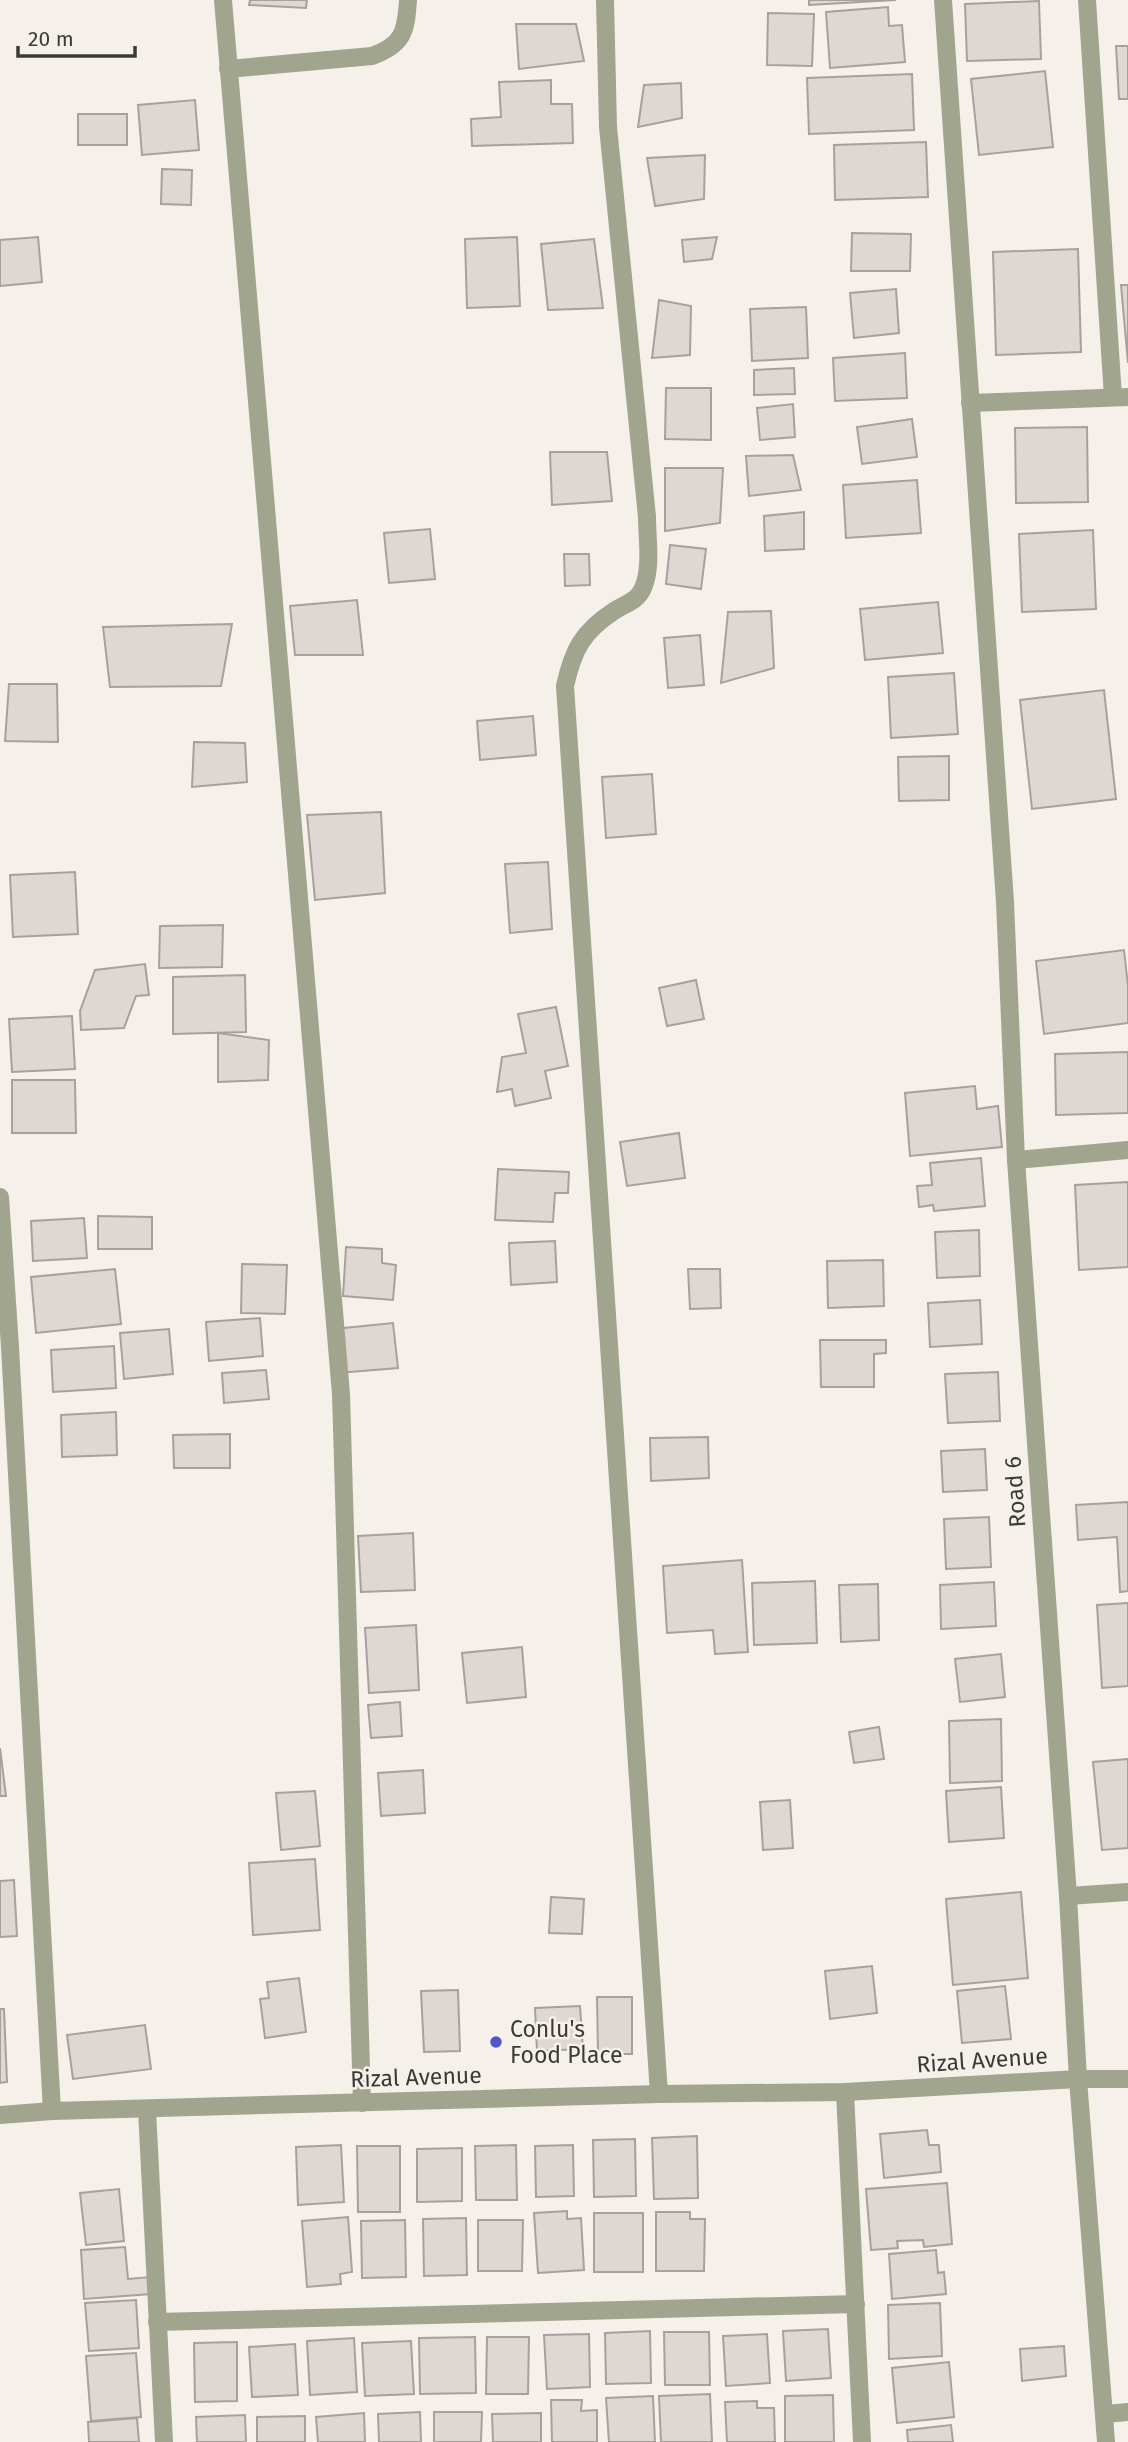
<svg xmlns="http://www.w3.org/2000/svg" width="1128" height="2442" viewBox="0 0 1128 2442" font-family="'Fira Sans',sans-serif">
	<style>
		.building { fill: #dfd7d3; stroke: #a8a09c; stroke-width: 2 }
		.lines { fill: none; stroke-linecap: round; stroke-linejoin: round }
		.street { stroke: #a1a58d; stroke-width: 18 }
		.poi-dot { fill: #5057cd; stroke: #f5f1ea; stroke-width: 2.5 }
		.labels { text-anchor: middle; stroke-width: 5; stroke-linejoin: round; paint-order: stroke }
		.street-label { font-size: 23px; fill: #3c3a37; stroke: #f5f1ea }
		.poi-label { font-size: 23px; fill: #3c3a37; stroke: #f5f1ea; text-anchor: start }
	</style>
	<rect width="100%" height="100%" fill="#f5f1ea"/>
	<g class="building">
		<polygon points="250,0 307,0 306,8 249,5"/>
		<polygon points="809,0 896,0 809,5"/>
		<polygon points="1039,1 1041,59 967,61 965,4"/>
		<polygon points="888,7 889,26 902,25 905,62 830,68 826,12"/>
		<polygon points="768,13 814,14 812,66 767,65"/>
		<polygon points="516,24 576,24 584,61 519,69"/>
		<polygon points="1116,46 1128,46 1128,99 1119,99"/>
		<polygon points="1045,71 1053,147 979,155 971,79"/>
		<polygon points="912,74 914,130 809,134 807,78"/>
		<polygon points="551,80 551,104 572,104 573,143 472,146 471,119 501,117 499,82"/>
		<polygon points="681,83 682,118 638,127 644,85"/>
		<polygon points="195,100 199,150 142,155 138,105"/>
		<rect x="78" y="114" width="49" height="31"/>
		<polygon points="926,142 928,197 835,200 834,145"/>
		<polygon points="705,155 704,199 655,206 647,158"/>
		<polygon points="162,169 192,170 191,205 161,204"/>
		<polygon points="852,233 911,234 910,271 851,271"/>
		<polygon points="38,237 42,282 0,286 0,240"/>
		<polygon points="517,237 520,306 467,308 465,239"/>
		<polygon points="717,237 712,259 684,262 682,240"/>
		<polygon points="594,239 603,308 548,310 541,244"/>
		<polygon points="1078,249 1081,352 996,355 993,252"/>
		<polygon points="1121,285 1128,285 1128,363"/>
		<polygon points="896,289 899,333 854,338 850,293"/>
		<polygon points="659,300 691,306 690,355 652,358"/>
		<polygon points="806,307 808,358 752,361 750,309"/>
		<polygon points="905,353 907,398 835,401 833,358"/>
		<polygon points="794,368 795,394 754,395 754,370"/>
		<polygon points="666,388 711,388 711,440 665,439"/>
		<polygon points="793,404 795,437 760,440 757,408"/>
		<polygon points="912,419 917,457 862,464 857,427"/>
		<polygon points="1087,427 1088,502 1016,503 1015,428"/>
		<polygon points="550,452 607,452 612,501 552,505"/>
		<polygon points="793,455 801,490 749,496 746,456"/>
		<polygon points="665,468 723,468 720,523 665,531"/>
		<polygon points="917,480 921,533 846,538 843,485"/>
		<polygon points="804,512 804,549 765,551 764,516"/>
		<polygon points="430,529 435,579 389,583 384,533"/>
		<polygon points="1093,530 1096,609 1022,612 1019,534"/>
		<polygon points="670,545 706,549 701,589 666,584"/>
		<polygon points="564,554 589,554 590,585 565,586"/>
		<polygon points="357,600 363,655 295,655 290,606"/>
		<polygon points="938,602 943,653 865,660 860,609"/>
		<polygon points="771,611 774,668 721,683 728,612"/>
		<polygon points="232,624 221,686 110,687 103,627"/>
		<polygon points="700,635 704,685 668,688 664,638"/>
		<polygon points="954,673 958,734 891,738 888,677"/>
		<polygon points="9,684 57,684 58,742 5,741"/>
		<polygon points="1104,690 1116,799 1032,809 1020,700"/>
		<polygon points="533,716 536,755 480,760 477,721"/>
		<polygon points="194,742 245,743 247,782 192,787"/>
		<polygon points="949,756 949,800 899,801 898,757"/>
		<polygon points="652,774 656,834 606,838 602,777"/>
		<polygon points="381,812 385,893 315,900 307,815"/>
		<polygon points="548,862 552,929 510,933 505,864"/>
		<polygon points="75,872 78,934 13,937 10,875"/>
		<polygon points="223,925 222,967 159,968 160,926"/>
		<polygon points="1124,950 1128,986 1128,1023 1044,1034 1036,961"/>
		<polygon points="145,964 149,995 136,996 124,1028 81,1030 80,1011 95,970"/>
		<polygon points="245,975 246,1032 173,1034 173,977"/>
		<polygon points="696,980 704,1019 667,1026 659,988"/>
		<polygon points="556,1007 568,1066 545,1071 551,1098 515,1106 512,1089 497,1092 502,1057 526,1053 518,1014"/>
		<polygon points="72,1016 75,1069 12,1072 9,1019"/>
		<polygon points="218,1033 269,1040 268,1080 218,1082"/>
		<polygon points="1128,1052 1128,1113 1056,1115 1055,1054"/>
		<polygon points="12,1080 75,1080 76,1133 12,1133"/>
		<polygon points="975,1086 977,1109 998,1106 1002,1147 910,1156 905,1093"/>
		<polygon points="679,1133 685,1178 627,1186 620,1142"/>
		<polygon points="981,1158 985,1206 934,1211 933,1205 919,1207 917,1186 932,1185 930,1163"/>
		<polygon points="498,1169 569,1172 568,1193 555,1193 553,1222 495,1220"/>
		<polygon points="1128,1182 1128,1267 1079,1270 1075,1185"/>
		<polygon points="98,1216 152,1217 152,1249 98,1249"/>
		<polygon points="84,1218 87,1258 33,1261 31,1221"/>
		<polygon points="979,1230 980,1276 937,1278 935,1232"/>
		<polygon points="555,1241 557,1282 511,1285 509,1243"/>
		<polygon points="346,1247 382,1249 382,1263 396,1265 393,1300 343,1296"/>
		<polygon points="883,1260 884,1306 828,1308 827,1261"/>
		<polygon points="242,1264 287,1265 285,1314 241,1313"/>
		<polygon points="115,1269 121,1324 36,1333 31,1277"/>
		<polygon points="688,1269 720,1269 721,1308 690,1309"/>
		<polygon points="980,1300 982,1344 930,1347 928,1303"/>
		<polygon points="260,1318 263,1356 209,1361 206,1322"/>
		<polygon points="393,1323 398,1368 338,1373 334,1329"/>
		<polygon points="169,1329 173,1374 124,1379 120,1333"/>
		<polygon points="820,1340 886,1340 886,1353 874,1354 874,1387 821,1387"/>
		<polygon points="114,1346 116,1388 53,1392 51,1350"/>
		<polygon points="266,1370 269,1399 224,1403 222,1373"/>
		<polygon points="998,1372 1000,1421 948,1423 945,1374"/>
		<polygon points="116,1412 117,1455 62,1457 61,1415"/>
		<polygon points="230,1434 230,1468 174,1468 173,1435"/>
		<polygon points="708,1437 709,1478 651,1481 650,1438"/>
		<polygon points="985,1449 987,1490 943,1492 941,1451"/>
		<polygon points="1128,1502 1128,1591 1120,1592 1117,1537 1078,1540 1076,1505"/>
		<polygon points="989,1517 991,1567 946,1569 944,1519"/>
		<polygon points="413,1533 415,1590 361,1592 358,1536"/>
		<polygon points="742,1560 748,1652 715,1654 713,1630 667,1633 663,1566"/>
		<polygon points="815,1581 817,1643 754,1645 752,1583"/>
		<polygon points="994,1582 996,1626 941,1629 940,1585"/>
		<polygon points="878,1584 879,1640 841,1642 839,1585"/>
		<polygon points="1128,1603 1128,1686 1102,1688 1097,1605"/>
		<polygon points="416,1625 419,1690 369,1693 365,1628"/>
		<polygon points="522,1647 526,1697 467,1703 462,1653"/>
		<polygon points="1001,1654 1005,1697 960,1702 955,1659"/>
		<polygon points="400,1702 402,1736 371,1738 368,1705"/>
		<polygon points="1001,1719 1002,1781 950,1783 949,1721"/>
		<polygon points="879,1727 884,1759 854,1763 849,1732"/>
		<polygon points="0,1748 6,1796 0,1796"/>
		<polygon points="1128,1759 1128,1848 1102,1850 1093,1762"/>
		<polygon points="423,1770 425,1813 381,1816 378,1773"/>
		<polygon points="1001,1787 1004,1838 949,1842 946,1791"/>
		<polygon points="315,1791 320,1846 281,1850 276,1793"/>
		<polygon points="790,1800 793,1848 763,1850 760,1802"/>
		<polygon points="315,1859 320,1930 253,1935 249,1863"/>
		<polygon points="14,1880 17,1936 0,1937 0,1881"/>
		<polygon points="1021,1892 1028,1978 953,1985 946,1899"/>
		<polygon points="551,1897 584,1899 582,1934 549,1933"/>
		<polygon points="872,1966 877,2013 830,2019 825,1971"/>
		<polygon points="299,1978 306,2032 265,2038 260,1999 269,1998 267,1982"/>
		<polygon points="1005,1986 1011,2039 962,2043 957,1991"/>
		<polygon points="458,1990 460,2051 424,2052 421,1991"/>
		<polygon points="597,1997 632,1997 632,2054 598,2054"/>
		<polygon points="580,2006 583,2049 537,2051 535,2008"/>
		<polygon points="0,2009 4,2009 7,2082 0,2083"/>
		<polygon points="145,2025 151,2069 73,2079 67,2035"/>
		<polygon points="927,2130 929,2145 939,2145 941,2172 884,2178 880,2134"/>
		<polygon points="697,2136 698,2198 654,2199 652,2138"/>
		<polygon points="635,2139 636,2196 594,2197 593,2140"/>
		<polygon points="341,2145 344,2202 298,2205 296,2147"/>
		<polygon points="516,2145 517,2200 476,2200 475,2146"/>
		<polygon points="573,2145 574,2196 536,2197 535,2146"/>
		<polygon points="357,2146 400,2146 400,2212 358,2212"/>
		<polygon points="462,2148 462,2201 417,2202 417,2149"/>
		<polygon points="947,2183 952,2244 924,2247 923,2240 897,2241 898,2248 871,2250 866,2189"/>
		<polygon points="119,2189 124,2241 86,2245 80,2193"/>
		<polygon points="567,2211 567,2219 581,2218 584,2270 538,2273 534,2213"/>
		<polygon points="656,2212 690,2212 690,2219 705,2219 704,2271 656,2271"/>
		<rect x="594" y="2213" width="49" height="59"/>
		<polygon points="348,2217 352,2272 340,2274 341,2284 307,2287 302,2221"/>
		<polygon points="466,2218 467,2275 424,2276 423,2219"/>
		<polygon points="405,2220 406,2277 362,2278 361,2221"/>
		<polygon points="478,2220 523,2220 522,2271 478,2271"/>
		<polygon points="125,2247 128,2279 150,2277 151,2294 84,2299 81,2250"/>
		<polygon points="936,2250 938,2273 944,2272 946,2294 892,2299 889,2254"/>
		<polygon points="136,2300 139,2348 89,2351 85,2303"/>
		<polygon points="940,2303 942,2356 889,2359 888,2305"/>
		<polygon points="828,2329 831,2378 786,2381 783,2331"/>
		<polygon points="650,2331 651,2383 606,2384 605,2333"/>
		<polygon points="664,2332 709,2332 710,2385 665,2385"/>
		<polygon points="589,2334 590,2387 547,2389 544,2335"/>
		<polygon points="767,2334 770,2383 726,2386 723,2336"/>
		<polygon points="475,2337 476,2393 420,2394 419,2338"/>
		<polygon points="487,2337 529,2337 528,2394 486,2394"/>
		<polygon points="354,2338 357,2392 310,2395 307,2341"/>
		<polygon points="411,2341 414,2394 365,2396 362,2343"/>
		<polygon points="237,2342 237,2401 195,2402 194,2343"/>
		<polygon points="295,2344 298,2395 252,2397 249,2347"/>
		<polygon points="1064,2346 1066,2376 1022,2381 1020,2349"/>
		<polygon points="136,2353 141,2417 91,2421 86,2356"/>
		<polygon points="949,2362 954,2417 897,2423 892,2368"/>
		<polygon points="710,2394 712,2442 661,2442 659,2396"/>
		<polygon points="833,2395 834,2442 785,2442 785,2396"/>
		<polygon points="653,2396 655,2442 609,2442 606,2398"/>
		<polygon points="551,2400 582,2400 581,2411 597,2410 597,2442 552,2442"/>
		<polygon points="757,2401 757,2408 774,2408 775,2442 727,2442 725,2402"/>
		<polygon points="420,2412 421,2442 379,2442 378,2414"/>
		<polygon points="434,2412 482,2412 481,2442 434,2442"/>
		<polygon points="364,2413 365,2442 318,2442 316,2417"/>
		<polygon points="541,2413 541,2442 493,2442 492,2414"/>
		<polygon points="245,2415 246,2442 197,2442 196,2417"/>
		<polygon points="305,2416 305,2442 257,2442 257,2417"/>
		<polygon points="137,2418 139,2442 89,2442 88,2422"/>
		<polygon points="951,2425 953,2442 908,2442 907,2430"/>
	</g>
	<g class="lines">
		<g class="street">
			<polyline points="223,0 341,1394 362,2103"/>
			<path d="M 605,0 L 608,127 L 647,517 C 647,540 652,567 643,588 C 637,602 626,603 614,611 C 582,632 573,650 565,686 L 659,2094"/>
			<polyline points="943,0 1005,902 1016,1160 1068,1896 1078,2079 1106,2442"/>
			<polyline points="1087,0 1113,397"/>
			<path d="M 228,69 L 372,56 C 403,45 406,32 408,0"/>
			<polyline points="970,403 1128,397"/>
			<polyline points="1016,1160 1128,1150"/>
			<polyline points="0,1197 10,1347 52,2111"/>
			<polyline points="1068,1896 1128,1892"/>
			<polyline points="845,2092 862,2442"/>
			<polyline points="147,2110 164,2442"/>
			<polyline points="0,2115 52,2111 659,2094 845,2092 1078,2079 1128,2079"/>
			<polyline points="157,2322 856,2304"/>
			<polyline points="1105,2414 1128,2412"/>
		</g>
	</g>
	<circle class="poi-dot" cx="496" cy="2042" r="7"/>
	<g class="labels">
		<g class="street-label">
			<text transform="translate(1015 1492) rotate(-94)" y="8">Road 6</text>
			<text transform="translate(982 2060) rotate(-4)" y="8">Rizal Avenue</text>
			<text transform="translate(416 2077) rotate(-2)" y="8">Rizal Avenue</text>
		</g>
		<g class="poi-label">
			<text x="510" y="2037">Conlu's<tspan x="510" dy="26">Food Place</tspan></text>
		</g>
	</g>
	<path d="M18 46v10h117v-10" fill="none" stroke="#3c3a37" stroke-width="3.5"/>
	<text x="28" y="46" font-size="21" fill="#3c3a37" stroke="#f5f1ea" stroke-width="5" paint-order="stroke">20 m</text>
</svg>
